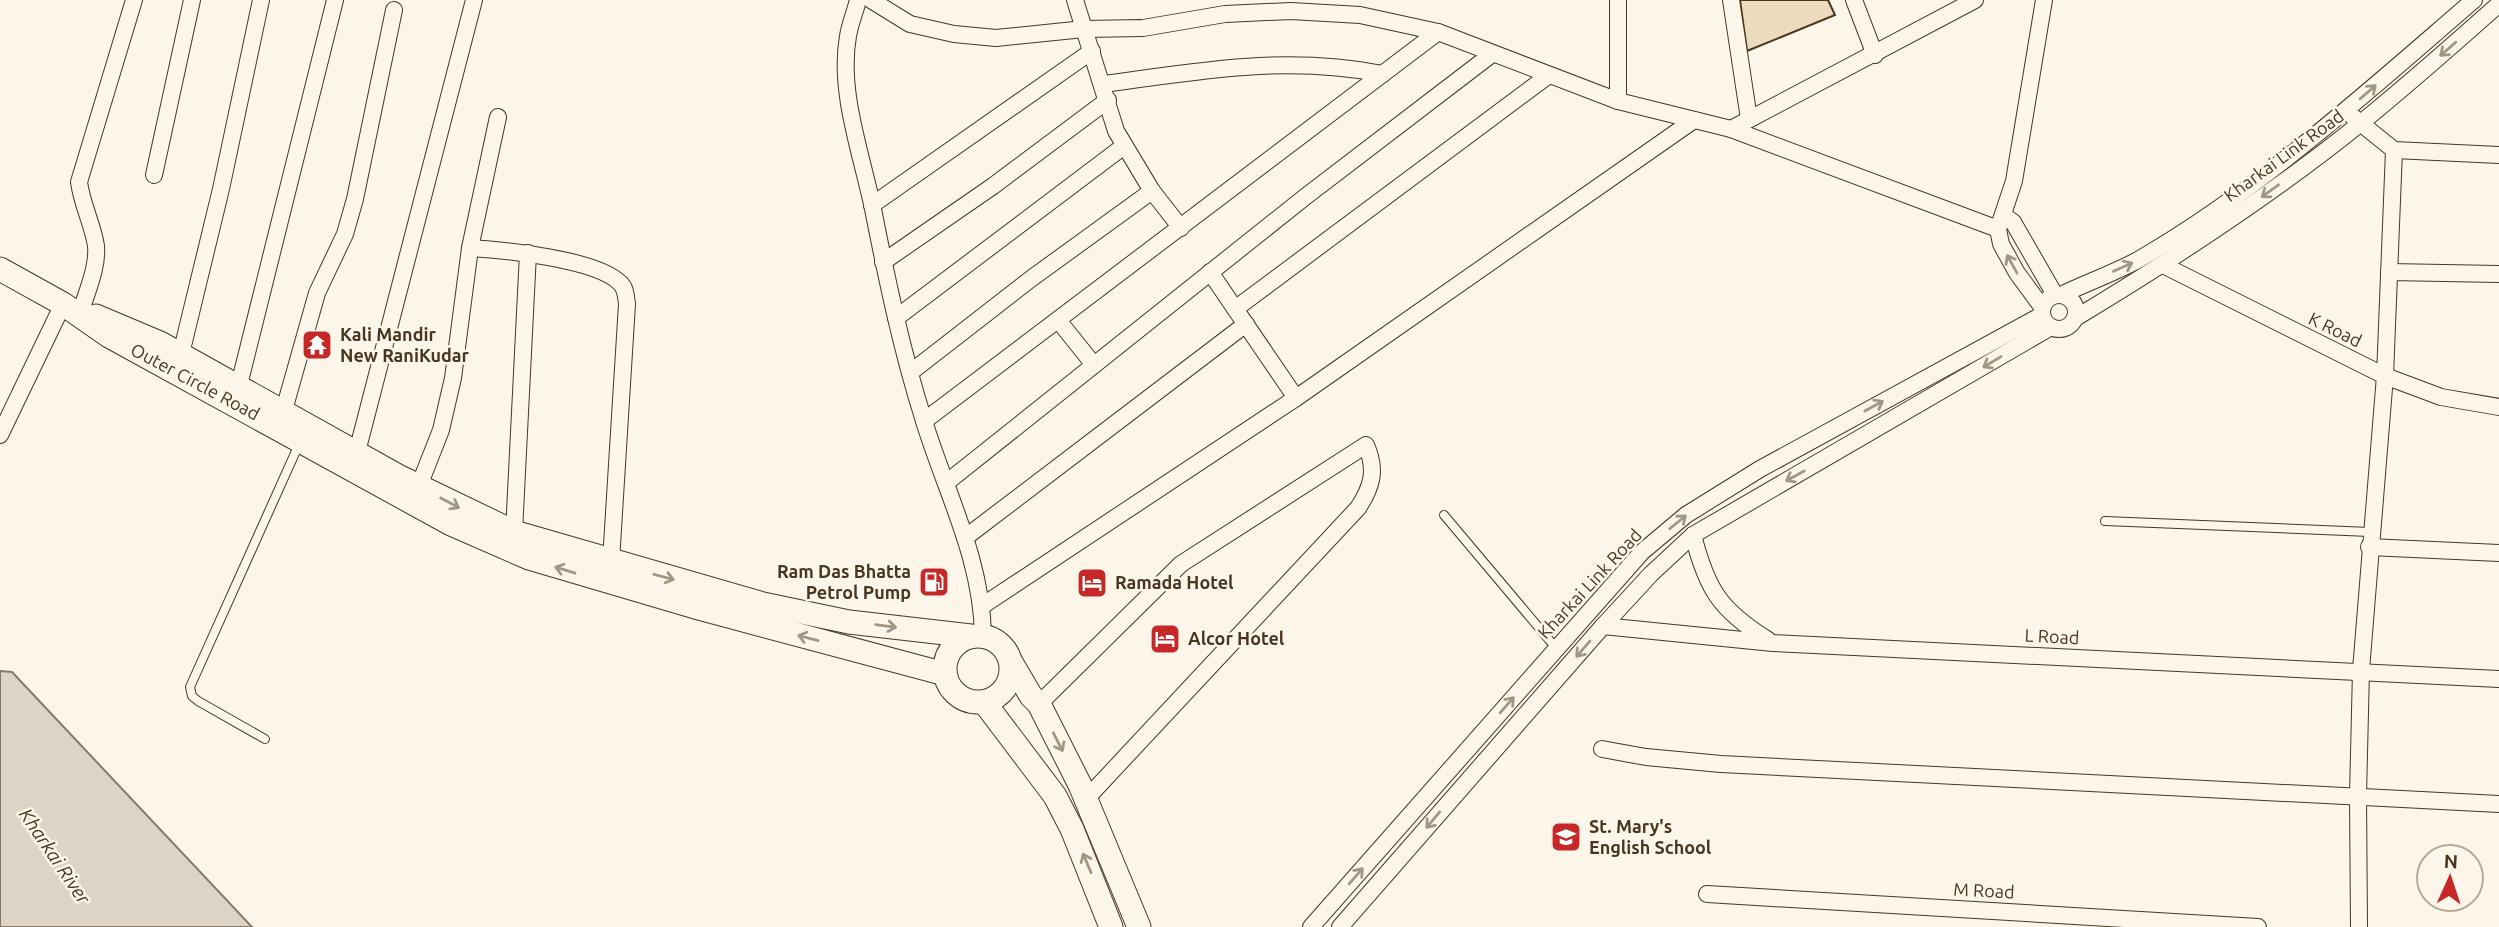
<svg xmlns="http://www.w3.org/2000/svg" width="2499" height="927" viewBox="0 0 2499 927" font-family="Ubuntu,sans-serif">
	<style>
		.water { fill: #dcd4c6; stroke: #887966; stroke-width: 2 }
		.building { fill: #ecdcbc; stroke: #4a3520; stroke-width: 2 }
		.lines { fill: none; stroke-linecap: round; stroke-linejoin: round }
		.service-casing { stroke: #4a3520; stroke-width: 10 }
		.minor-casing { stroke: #4a3520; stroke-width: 18 }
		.secondary-casing { stroke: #4a3520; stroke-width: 25 }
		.service { stroke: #fbf6e9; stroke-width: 8 }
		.minor { stroke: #fbf6e9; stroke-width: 16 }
		.secondary { stroke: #fbf6e9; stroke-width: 23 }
		.oneway { stroke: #a29684 }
		.labels { text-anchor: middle; stroke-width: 5; stroke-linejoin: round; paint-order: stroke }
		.street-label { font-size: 18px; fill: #4a3520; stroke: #fbf6e9 }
		.poi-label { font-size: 18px; font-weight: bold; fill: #4a3520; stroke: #fbf6e9; text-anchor: start }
		.water-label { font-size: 19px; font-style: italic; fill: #4a3520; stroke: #fbf6e9 }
	</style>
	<rect width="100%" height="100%" fill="#fbf6e9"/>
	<polygon class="water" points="0,671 12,672 252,927 0,927"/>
	<polygon class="building" points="1740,0 1828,0 1835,15 1747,51"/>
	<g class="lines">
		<g class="service-casing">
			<g id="service">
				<polyline points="1444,515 1556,648"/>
				<polyline points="2105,521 2370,532"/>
				<polyline points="265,739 198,701 192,696 190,687 300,442"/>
			</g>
		</g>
		<g class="minor-casing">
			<g id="minor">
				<path d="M 858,0 C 855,12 850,24 848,36 C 838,92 862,155 873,209 C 887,280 902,352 924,421 C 946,493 982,559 983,636"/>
				<polyline points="871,0 910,24 954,34 996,38 1084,29 1143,28 1225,14 1291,11 1360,15 1438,32 1618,101 1731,129 1998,229"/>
				<polyline points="1075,0 1116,131 1152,191 1181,228"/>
				<polyline points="1618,0 1618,101"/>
				<polyline points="1731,0 1749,119"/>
				<polyline points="1854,0 1875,55"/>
				<path d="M 1104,84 C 1201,71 1285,55 1383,74"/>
				<polyline points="2353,117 2394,150 2499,155"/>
				<polyline points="1731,129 1975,0"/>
				<polyline points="154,175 192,0"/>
				<polyline points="872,205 1092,51"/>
				<polyline points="2003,215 2013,222 2055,295"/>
				<path d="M 470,248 C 504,250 596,259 620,283 C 626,288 626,297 627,304 L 611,561"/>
				<polyline points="883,262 993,186 1108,100"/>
				<polyline points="2163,265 2385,376 2441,397 2499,407"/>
				<polyline points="1210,272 1296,398"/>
				<polyline points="2389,272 2499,274"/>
				<circle cx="2059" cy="312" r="17"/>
				<path d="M 2061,295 C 2086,283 2114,273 2138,260 C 2261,189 2367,92 2474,0"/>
				<polyline points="2042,307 2017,273 2001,244 1998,229 2014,181 2044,0"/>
				<polyline points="1235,309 1549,75"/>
				<path d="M 81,311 C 87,291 98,267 96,246 C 93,225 82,205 79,182 L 134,0"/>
				<path d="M 2077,317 C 2175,258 2272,195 2362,122 C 2409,84 2454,44 2499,4"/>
				<polyline points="896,318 1124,146"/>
				<polyline points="1058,320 1094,365"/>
				<polyline points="181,354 221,189 261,0"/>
				<polyline points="911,372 1032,278 1152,191"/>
				<polyline points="239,385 335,0"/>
				<polyline points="284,410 317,293 345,234 355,199 394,10"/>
				<polyline points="924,421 1438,32"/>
				<polyline points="0,435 63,304"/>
				<polyline points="357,452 474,0"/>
				<polyline points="946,483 1305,197 1492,54"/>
				<polyline points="419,486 441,430 453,378 470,248 498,117"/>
				<polyline points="514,532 528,253"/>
				<path d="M 1693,535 C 1707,590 1720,610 1768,640"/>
				<polyline points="966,537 1246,324"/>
				<polyline points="2369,547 2499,553"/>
				<polyline points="982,606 1296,398 1694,120"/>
				<polyline points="1603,626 1773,643 2499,679"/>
				<path d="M 1039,704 L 1181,564 L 1366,445 C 1377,470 1372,487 1358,508 L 1086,799"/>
				<polyline points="1602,749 1646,757 1721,764 2499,804"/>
				<polyline points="1707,894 2258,927"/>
				<polyline points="1311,927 1642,552 1686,515 1760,469 2042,315"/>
				<polyline points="1340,927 1603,626 1651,574 1693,535 2051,327"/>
				<polyline points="2359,927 2358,796 2361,670 2385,376 2394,150"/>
			</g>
		</g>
		<g class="secondary-casing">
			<g id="secondary">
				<polyline points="0,269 63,304 109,336 451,524 529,558 702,609 945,674"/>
				<polyline points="96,316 160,343 398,476 514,532 763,604 849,622 971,636"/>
				<circle cx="978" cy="669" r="33"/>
				<polyline points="1011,662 1031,696 1039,704 1080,785 1139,927"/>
				<polyline points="984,702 1055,796 1072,829 1111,927"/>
			</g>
		</g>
		<use href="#service" class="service"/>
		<use href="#minor" class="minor"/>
		<use href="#secondary" class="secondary"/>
	</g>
	<defs><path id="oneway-shaft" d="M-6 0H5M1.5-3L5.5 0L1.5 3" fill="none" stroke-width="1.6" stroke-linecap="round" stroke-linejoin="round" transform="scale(1.75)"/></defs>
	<g class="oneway">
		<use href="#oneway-shaft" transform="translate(2448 49) rotate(139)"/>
		<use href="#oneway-shaft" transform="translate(2368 92) rotate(-41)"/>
		<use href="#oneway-shaft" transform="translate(2270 191) rotate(144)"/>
		<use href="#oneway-shaft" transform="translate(2012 264) rotate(-119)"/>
		<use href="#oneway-shaft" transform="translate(2123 267) rotate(-24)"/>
		<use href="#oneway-shaft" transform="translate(1992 362) rotate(149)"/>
		<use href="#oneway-shaft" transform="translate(1874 406) rotate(-29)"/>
		<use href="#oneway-shaft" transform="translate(1795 476) rotate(151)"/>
		<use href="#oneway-shaft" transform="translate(450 503) rotate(28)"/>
		<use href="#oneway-shaft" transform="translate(1678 522) rotate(-39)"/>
		<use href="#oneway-shaft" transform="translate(565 570) rotate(-163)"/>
		<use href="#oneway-shaft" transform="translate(664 577) rotate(15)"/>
		<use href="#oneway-shaft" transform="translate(886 626) rotate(7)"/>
		<use href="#oneway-shaft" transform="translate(808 638) rotate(-165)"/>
		<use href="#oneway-shaft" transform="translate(1583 649) rotate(131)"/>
		<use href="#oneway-shaft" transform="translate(1507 705) rotate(-49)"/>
		<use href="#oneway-shaft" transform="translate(1058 742) rotate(63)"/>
		<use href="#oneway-shaft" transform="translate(1433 820) rotate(130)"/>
		<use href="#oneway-shaft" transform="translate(1087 863) rotate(-113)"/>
		<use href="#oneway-shaft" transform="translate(1356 876) rotate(-49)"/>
	</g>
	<defs>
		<g id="temple-square" transform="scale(1.575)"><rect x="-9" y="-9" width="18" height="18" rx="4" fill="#c62828" stroke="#fbf6e9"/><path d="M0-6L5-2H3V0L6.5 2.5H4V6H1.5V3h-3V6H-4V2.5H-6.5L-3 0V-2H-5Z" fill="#fff"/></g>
		<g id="fuel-square" transform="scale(1.575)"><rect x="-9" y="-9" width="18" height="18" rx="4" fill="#c62828" stroke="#fbf6e9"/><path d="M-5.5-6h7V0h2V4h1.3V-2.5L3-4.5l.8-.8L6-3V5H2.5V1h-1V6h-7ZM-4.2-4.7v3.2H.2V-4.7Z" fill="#fff"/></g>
		<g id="hotel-square" transform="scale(1.575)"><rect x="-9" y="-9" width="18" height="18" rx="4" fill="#c62828" stroke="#fbf6e9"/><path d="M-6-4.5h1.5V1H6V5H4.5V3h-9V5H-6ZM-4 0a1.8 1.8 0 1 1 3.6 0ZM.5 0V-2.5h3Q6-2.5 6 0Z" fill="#fff"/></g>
		<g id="school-square" transform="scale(1.575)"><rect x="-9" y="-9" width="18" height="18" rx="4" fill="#c62828" stroke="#fbf6e9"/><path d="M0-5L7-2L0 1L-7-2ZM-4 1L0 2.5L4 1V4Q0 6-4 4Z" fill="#fff"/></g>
	</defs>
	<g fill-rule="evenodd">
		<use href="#temple-square" x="317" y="345"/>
		<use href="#fuel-square" x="934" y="582"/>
		<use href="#hotel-square" x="1092" y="583"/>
		<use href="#hotel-square" x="1165" y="639"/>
		<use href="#school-square" x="1566" y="837"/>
	</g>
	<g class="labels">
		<g class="street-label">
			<text transform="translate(2284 156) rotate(-36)" y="6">Kharkai Link Road</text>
			<text transform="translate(2335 330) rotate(26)" y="6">K Road</text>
			<text transform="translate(195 382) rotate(28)" y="6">Outer Circle Road</text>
			<text transform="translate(1590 584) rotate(-47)" y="6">Kharkai Link Road</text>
			<text transform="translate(2052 637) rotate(3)" y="6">L Road</text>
			<text transform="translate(1984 891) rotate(3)" y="6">M Road</text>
		</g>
		<g class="poi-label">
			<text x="340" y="341">Kali Mandir<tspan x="340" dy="21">New RaniKudar</tspan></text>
			<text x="911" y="578" text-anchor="end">Ram Das Bhatta<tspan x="911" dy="21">Petrol Pump</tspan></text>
			<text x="1115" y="589">Ramada Hotel</text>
			<text x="1188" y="645">Alcor Hotel</text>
			<text x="1589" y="833">St. Mary's<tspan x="1589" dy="21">English School</tspan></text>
		</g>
		<g class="water-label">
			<text transform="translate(55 856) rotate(56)" y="7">Kharkai River</text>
		</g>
	</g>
	<g transform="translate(2450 878) rotate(3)"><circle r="33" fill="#fbf6e9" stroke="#b4a999" stroke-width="2"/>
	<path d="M0-5L12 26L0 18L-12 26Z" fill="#c62828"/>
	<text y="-10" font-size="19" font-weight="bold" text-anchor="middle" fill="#4a3520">N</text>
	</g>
</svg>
